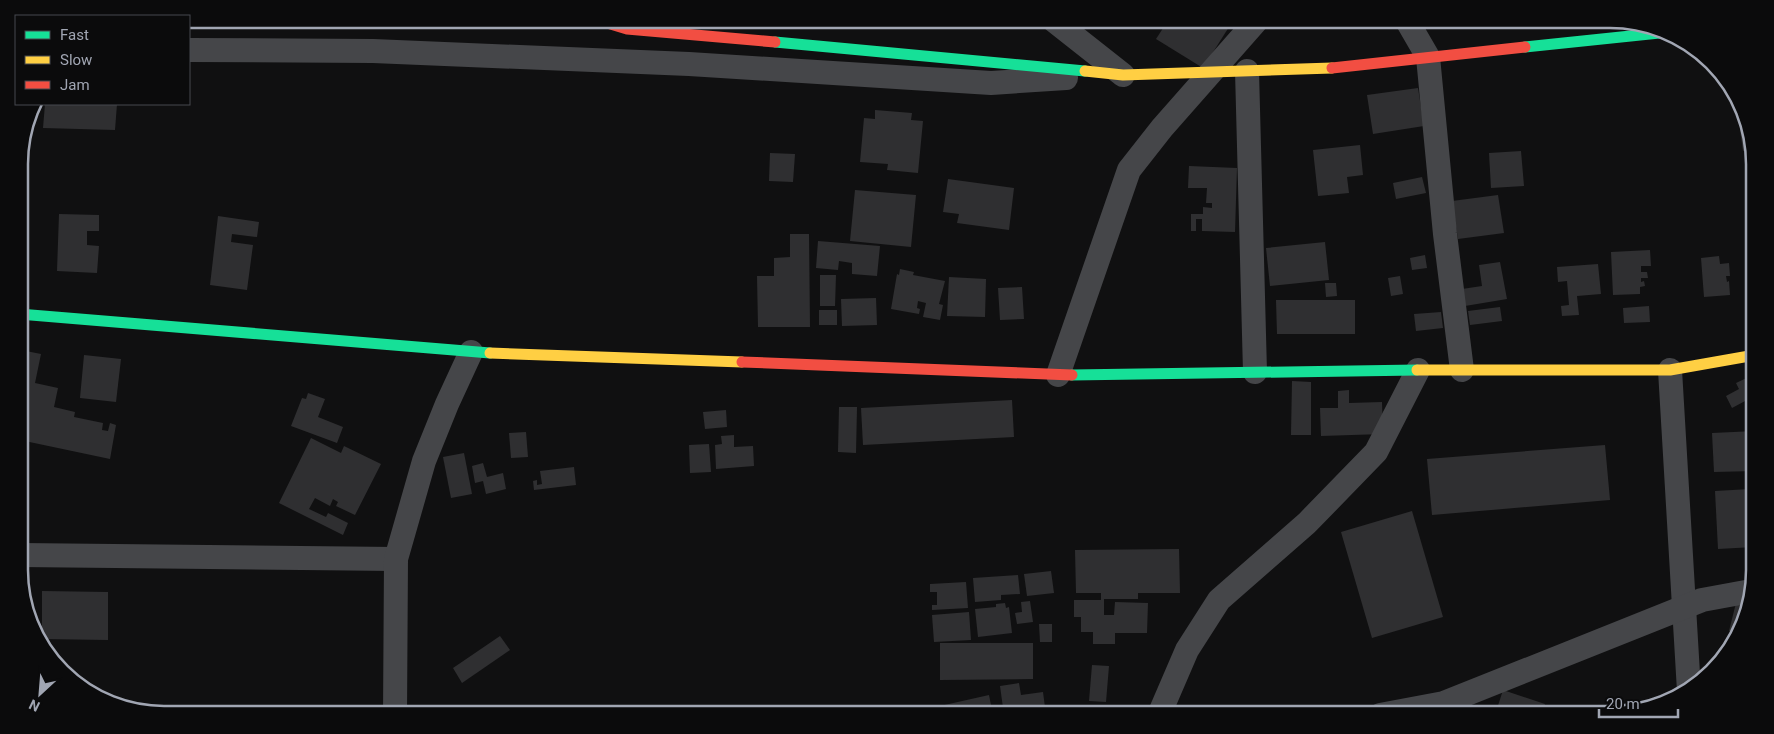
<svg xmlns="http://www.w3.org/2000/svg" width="1774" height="734" viewBox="0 0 1774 734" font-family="Roboto,sans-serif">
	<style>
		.building { fill: #2f2f31 }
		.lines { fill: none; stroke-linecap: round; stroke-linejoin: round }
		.street { stroke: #454649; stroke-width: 24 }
		.fast { stroke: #16e098; stroke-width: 11 }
		.slow { stroke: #ffcf43; stroke-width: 11 }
		.jam { stroke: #f24e42; stroke-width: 11 }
		.rim { fill: none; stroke: #a1a6b3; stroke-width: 2.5 }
	</style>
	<rect width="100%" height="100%" fill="#101011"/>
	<g class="building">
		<polygon points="1135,19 1154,19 1148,28"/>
		<polygon points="1169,19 1234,19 1203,68 1156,39"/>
		<polygon points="1418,88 1424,126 1373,134 1367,95"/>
		<polygon points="45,104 117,104 115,130 43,128"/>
		<polygon points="875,110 912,113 911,120 923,121 918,173 887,170 888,164 860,162 864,118 875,119"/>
		<polygon points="1741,114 1754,144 1754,150 1743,151 1738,115"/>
		<polygon points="1360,145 1363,175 1347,177 1349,193 1318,196 1313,150"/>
		<polygon points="1521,151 1524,186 1491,188 1489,153"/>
		<polygon points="770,153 795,154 793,182 769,181"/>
		<polygon points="1189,166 1237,168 1235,232 1202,231 1202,219 1196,219 1196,231 1191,231 1191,214 1203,214 1203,207 1212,208 1212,203 1206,203 1207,188 1188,188"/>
		<polygon points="1422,177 1426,193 1396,199 1393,183"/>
		<polygon points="948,179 1014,188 1009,230 957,223 959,214 943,212"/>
		<polygon points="855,190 916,195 911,247 850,241"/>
		<polygon points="1498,195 1504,233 1458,239 1452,201"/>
		<polygon points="59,214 99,215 99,231 87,231 87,245 99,246 97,273 57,271"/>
		<polygon points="218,216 259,222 257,237 232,234 231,242 253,245 247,290 210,285"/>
		<polygon points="790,234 809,234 810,327 758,327 757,276 774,276 774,258 790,257"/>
		<polygon points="818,241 880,246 877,276 852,274 852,263 839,261 838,270 816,268"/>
		<polygon points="1325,242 1329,280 1270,286 1266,248"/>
		<polygon points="1650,250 1651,266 1641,266 1641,272 1647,272 1648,278 1641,278 1641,282 1644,281 1645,286 1640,287 1640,294 1613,295 1611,252"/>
		<polygon points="1752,251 1754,251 1754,265 1753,265"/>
		<polygon points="1425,255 1427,268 1412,270 1410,258"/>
		<polygon points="1719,256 1720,264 1729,263 1730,276 1726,276 1727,282 1729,281 1730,295 1704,297 1701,258"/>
		<polygon points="1500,262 1507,299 1465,306 1462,289 1482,286 1479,265"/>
		<polygon points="1598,264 1601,294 1577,296 1579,315 1562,316 1561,306 1569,305 1567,281 1558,282 1557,267"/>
		<polygon points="900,269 914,272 913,275 945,281 939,304 943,305 940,320 923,317 926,303 918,301 917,308 920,309 919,314 891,309 897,274 899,275"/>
		<polygon points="820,275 836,275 835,306 820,306"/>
		<polygon points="1400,276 1403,294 1391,296 1388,278"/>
		<polygon points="949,277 986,279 985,317 947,316"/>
		<polygon points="1325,283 1336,283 1337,296 1326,297"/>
		<polygon points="1022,287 1024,319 1000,320 998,288"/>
		<polygon points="876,298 877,325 842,326 841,299"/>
		<polygon points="1276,300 1355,300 1355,334 1277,334"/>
		<polygon points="1649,306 1650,322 1624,323 1623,308"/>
		<polygon points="1500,307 1502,321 1470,325 1468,311"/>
		<rect x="819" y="310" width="18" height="15"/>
		<polygon points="1441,312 1443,328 1416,331 1414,314"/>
		<polygon points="26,351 41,354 35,383 58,388 54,407 75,412 74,417 103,423 102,430 108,431 110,423 116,425 110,459 20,440 20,382"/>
		<polygon points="84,355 121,359 116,402 80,398"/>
		<polygon points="1755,374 1755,415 1747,400 1732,408 1726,396 1739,389 1736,383"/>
		<polygon points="1292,381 1311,382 1311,435 1291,435"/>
		<polygon points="1349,390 1349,403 1382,402 1383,434 1321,436 1320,408 1338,408 1338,391"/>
		<polygon points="308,393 325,399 318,417 343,427 337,443 291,426 302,398 306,399"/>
		<polygon points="1012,400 1014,437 863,445 861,408"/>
		<polygon points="839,407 857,407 856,453 838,452"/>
		<polygon points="726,410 727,427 705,429 703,412"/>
		<polygon points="1755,431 1755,471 1714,472 1712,433"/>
		<polygon points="526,432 528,457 511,458 509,433"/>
		<polygon points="734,435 734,447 753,446 754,466 716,469 715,445 722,444 721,436"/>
		<polygon points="311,438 341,453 344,446 381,464 355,515 336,506 338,502 333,499 330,506 315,498 309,509 326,517 328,513 348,523 343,535 279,503"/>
		<polygon points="709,444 711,472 690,473 689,445"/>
		<polygon points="1605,445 1610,500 1432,515 1427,459"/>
		<polygon points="464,453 472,494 451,498 443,457"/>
		<polygon points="483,463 487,477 503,473 506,489 486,494 483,481 475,483 472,466"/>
		<polygon points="574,467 576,485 534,490 533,481 537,480 537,485 542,484 540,471"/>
		<polygon points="1750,489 1754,547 1718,549 1715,491"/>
		<polygon points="1412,511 1443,617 1372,638 1341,532"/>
		<polygon points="1179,549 1180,593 1138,593 1138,599 1104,599 1104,615 1114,615 1115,602 1148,603 1147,633 1115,633 1115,644 1093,644 1093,632 1081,632 1081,617 1074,617 1074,600 1101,600 1101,593 1076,593 1075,550"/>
		<polygon points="1051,571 1054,593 1027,596 1024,574"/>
		<polygon points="1018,575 1020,594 1001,595 1001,600 975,602 973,578"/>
		<polygon points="966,582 968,608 932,610 932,605 937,605 937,592 930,592 930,584"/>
		<polygon points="42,591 108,592 108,640 42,639"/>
		<polygon points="1030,601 1033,622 1017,624 1015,613 1022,612 1021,602"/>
		<polygon points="1005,603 1006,608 1009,607 1012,633 978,637 975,609 996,607 996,604"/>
		<polygon points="1736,603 1749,605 1744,626 1738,634 1729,631"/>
		<polygon points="969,612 971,640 934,642 932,615"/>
		<polygon points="1039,624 1052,624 1052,642 1040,642"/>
		<polygon points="500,636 510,650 462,683 453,668"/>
		<polygon points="940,643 1033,643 1033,679 940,680"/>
		<polygon points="1092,665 1109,666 1106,702 1089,701"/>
		<polygon points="1019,683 1021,695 1043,692 1046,715 1004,715 1000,686"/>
		<polygon points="1503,690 1545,704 1541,715 1495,715"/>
		<polygon points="989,695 993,715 932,715 931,708"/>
	</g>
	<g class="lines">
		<g class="street">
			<polyline points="1052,19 1123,75"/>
			<polyline points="1406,19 1428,57 1445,234 1462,370"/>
			<polyline points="189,50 373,51 689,64 991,83 1066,78"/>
			<polyline points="1247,71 1255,372"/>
			<polyline points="1670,370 1689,691"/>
			<polyline points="1058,375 1129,170 1162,128 1258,19"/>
			<polyline points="20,555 396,559"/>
			<polyline points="395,715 396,559 424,461 447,404 471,352"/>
			<polyline points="1159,715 1187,650 1219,600 1307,523 1376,452 1418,370"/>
			<polyline points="1380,715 1444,703 1702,600 1751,591"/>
		</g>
		<g class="fast">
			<polyline points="775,42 1085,71"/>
			<polyline points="1525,47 1669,32"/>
			<polyline points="19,314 490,353"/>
			<polyline points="1072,375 1417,370"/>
		</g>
		<g class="slow">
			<polyline points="1085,71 1123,75 1332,68"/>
			<polyline points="490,353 742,362"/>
			<polyline points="1417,370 1670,370 1755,355"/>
		</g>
		<g class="jam">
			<polyline points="594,19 627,29 775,42"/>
			<polyline points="1332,68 1525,47"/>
			<polyline points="742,362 1072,375"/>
		</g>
	</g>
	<path d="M0 0H1774V734H0ZM164 28H1610A136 136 0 0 1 1746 164V570A136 136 0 0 1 1610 706H164A136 136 0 0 1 28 570V164A136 136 0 0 1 164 28Z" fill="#0b0b0c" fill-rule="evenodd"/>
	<path class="rim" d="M164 28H1610A136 136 0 0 1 1746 164V570A136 136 0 0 1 1610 706H164A136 136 0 0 1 28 570V164A136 136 0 0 1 164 28Z"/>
	<rect x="15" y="15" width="175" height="90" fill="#0b0b0c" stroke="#47494f"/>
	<rect x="25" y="31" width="25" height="8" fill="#16e098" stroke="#47494f"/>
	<text x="60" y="40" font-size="15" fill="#a1a6b3">Fast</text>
	<rect x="25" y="56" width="25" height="8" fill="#ffcf43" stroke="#47494f"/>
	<text x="60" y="65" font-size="15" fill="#a1a6b3">Slow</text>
	<rect x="25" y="81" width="25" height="8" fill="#f24e42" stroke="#47494f"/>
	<text x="60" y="90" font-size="15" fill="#a1a6b3">Jam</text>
	<g transform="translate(40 694) rotate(206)" stroke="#0b0b0c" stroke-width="4" paint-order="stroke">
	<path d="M0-4L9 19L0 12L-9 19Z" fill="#a1a6b3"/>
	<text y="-8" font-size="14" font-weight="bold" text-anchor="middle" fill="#a1a6b3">N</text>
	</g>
	<path d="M1599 709v8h79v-8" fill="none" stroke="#a1a6b3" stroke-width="2.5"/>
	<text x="1606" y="709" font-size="15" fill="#a1a6b3" stroke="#0b0b0c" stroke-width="4" paint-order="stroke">20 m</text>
</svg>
